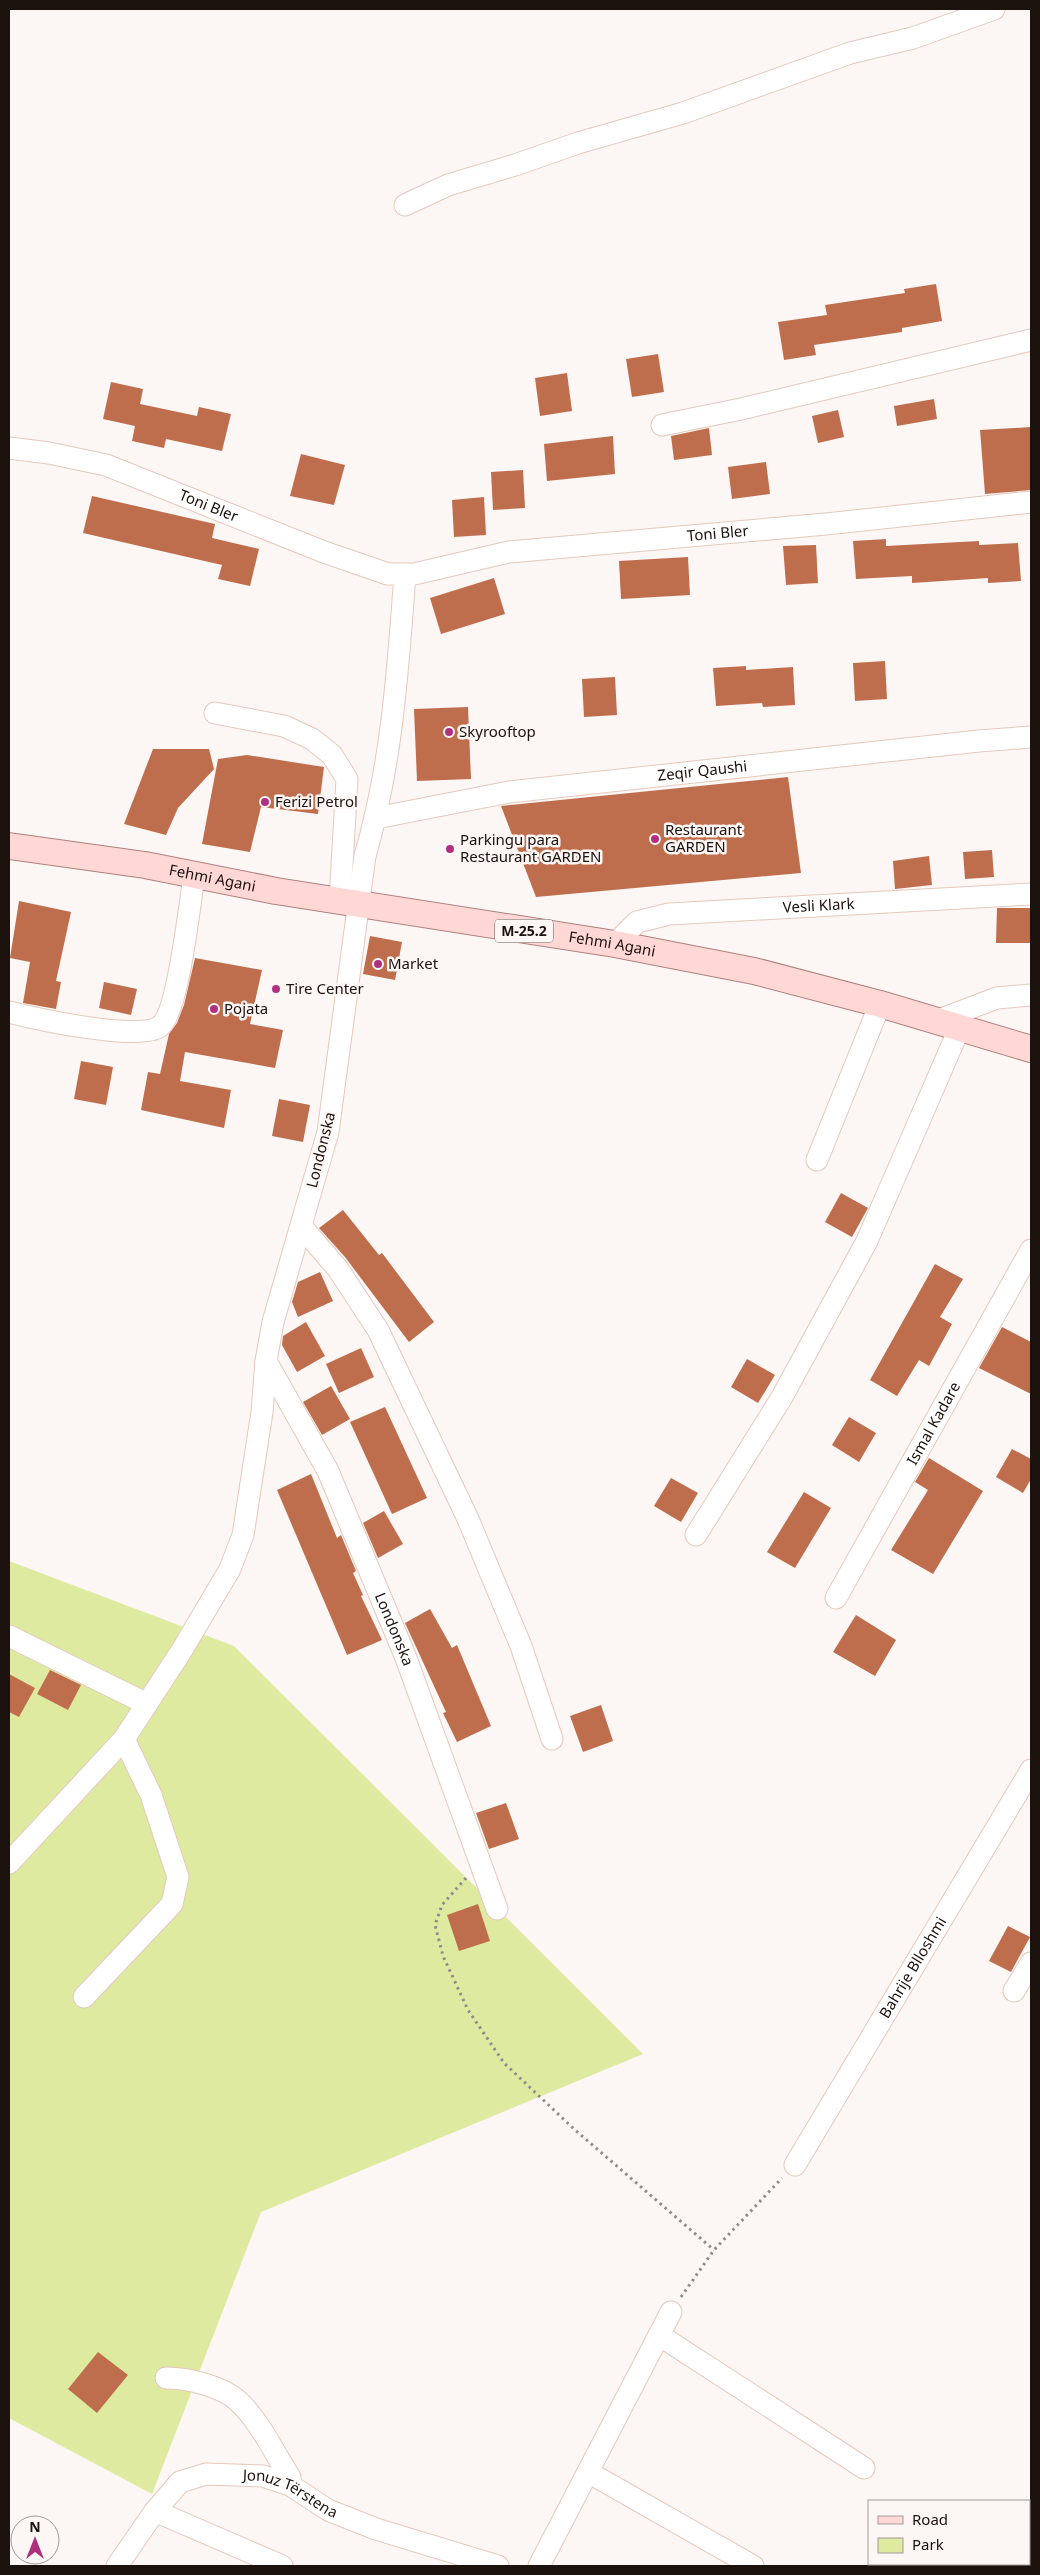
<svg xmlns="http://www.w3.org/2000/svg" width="1040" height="2575" viewBox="0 0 1040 2575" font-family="'Noto Sans',sans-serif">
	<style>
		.green { fill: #dfeaa1 }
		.building { fill: #bf6e4d }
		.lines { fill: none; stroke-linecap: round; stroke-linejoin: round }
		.minor-casing { stroke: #e6c8bc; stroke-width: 23 }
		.major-casing { stroke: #af817e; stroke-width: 28 }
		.path { stroke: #938c89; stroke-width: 3; stroke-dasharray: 2.5 4; stroke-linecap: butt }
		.minor { stroke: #fff; stroke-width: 21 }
		.major { stroke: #ffd8d6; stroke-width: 26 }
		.poi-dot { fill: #af307f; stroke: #fcf6f4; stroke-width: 2 }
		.labels { text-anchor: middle; stroke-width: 5; stroke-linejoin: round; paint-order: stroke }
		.shield { fill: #fcf6f4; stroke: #5e5652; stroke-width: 1 }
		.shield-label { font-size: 14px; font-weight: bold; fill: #1b110d }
		.street-label { font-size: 15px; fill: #1b110d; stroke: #fcf6f4 }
		.poi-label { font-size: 15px; fill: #1b110d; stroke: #fcf6f4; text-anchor: start }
	</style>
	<rect width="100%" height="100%" fill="#fcf6f4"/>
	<polygon class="green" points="9,1561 234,1646 643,2054 261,2212 152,2494 9,2418"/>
	<g class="building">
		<polygon points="936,284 942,321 902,328 902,332 814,345 816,355 784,360 778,322 827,315 825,305 905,293 904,289"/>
		<polygon points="658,354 664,392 632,397 626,359"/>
		<polygon points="567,373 572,411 540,416 535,378"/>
		<polygon points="111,382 143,389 140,404 197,416 199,407 231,414 222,451 166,439 164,448 132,441 135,426 103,419"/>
		<polygon points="934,399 937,419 897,426 894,406"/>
		<polygon points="838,410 844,437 818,443 812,416"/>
		<polygon points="1031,427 1031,490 985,494 980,430"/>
		<polygon points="709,428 712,455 674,460 671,436"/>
		<polygon points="613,436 615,474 547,481 544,444"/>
		<polygon points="301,454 345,465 334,505 290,496"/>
		<polygon points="766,462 770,494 732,499 728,467"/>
		<polygon points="523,470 525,508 493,510 491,472"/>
		<polygon points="92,496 215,524 212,538 259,549 250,586 218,579 222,565 83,533"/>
		<polygon points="484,497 486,535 454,537 452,500"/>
		<polygon points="886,539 886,546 979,541 979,545 1018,543 1021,581 988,583 988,578 912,583 912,576 856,579 853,541"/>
		<polygon points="816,545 818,583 786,585 783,546"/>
		<polygon points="688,557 690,595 621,599 619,561"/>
		<polygon points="494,578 505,614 441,634 430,598"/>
		<polygon points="885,661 887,699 855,701 853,663"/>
		<polygon points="746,666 746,670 793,667 795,705 763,707 762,703 716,706 713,668"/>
		<polygon points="615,677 617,715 584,717 582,679"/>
		<polygon points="468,707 471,779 417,781 414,709"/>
		<polygon points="153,749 209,749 214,769 178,808 166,835 124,824"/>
		<polygon points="247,755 324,767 318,814 261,807 250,852 202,844 218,759"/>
		<polygon points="788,777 801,873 536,897 501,806"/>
		<polygon points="992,850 994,877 965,879 963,852"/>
		<polygon points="929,856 932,885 895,889 893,861"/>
		<polygon points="19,901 71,912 56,981 61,982 56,1009 23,1003 30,962 10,958"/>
		<polygon points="997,908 1031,908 1031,943 996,943"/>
		<polygon points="370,936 402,942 395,980 363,974"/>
		<polygon points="195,958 262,970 250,1024 283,1030 275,1068 185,1052 180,1081 231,1090 224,1128 141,1110 148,1072 160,1074 169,1034 177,1023 184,1005"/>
		<polygon points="104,982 137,989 131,1015 99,1008"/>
		<polygon points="81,1061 113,1067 106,1105 74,1099"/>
		<polygon points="279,1099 310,1105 303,1142 272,1136"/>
		<polygon points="841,1193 868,1208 852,1237 825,1222"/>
		<polygon points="343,1210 379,1255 382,1253 434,1322 409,1342 345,1257 319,1228"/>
		<polygon points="935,1264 963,1279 940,1317 952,1324 929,1366 919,1360 897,1396 870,1380"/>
		<polygon points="320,1272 333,1301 298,1317 292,1302 298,1282"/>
		<polygon points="306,1322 325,1356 297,1372 282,1345 283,1336"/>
		<polygon points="1002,1327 1031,1342 1031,1394 979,1368"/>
		<polygon points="361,1348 374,1377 339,1393 326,1364"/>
		<polygon points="747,1359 775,1375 758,1403 731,1387"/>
		<polygon points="331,1386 350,1419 322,1435 303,1402"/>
		<polygon points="385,1407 427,1498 392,1514 350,1422"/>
		<polygon points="849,1417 876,1433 859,1462 832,1445"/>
		<polygon points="1012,1449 1031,1459 1031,1479 1023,1493 996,1477"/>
		<polygon points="929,1458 983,1491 933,1574 891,1550 928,1490 915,1482"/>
		<polygon points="311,1474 337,1538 341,1535 356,1571 353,1573 363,1595 361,1596 382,1640 347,1655 277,1490"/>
		<polygon points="671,1478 698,1493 681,1522 654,1506"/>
		<polygon points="804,1492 831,1508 795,1568 767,1552"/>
		<polygon points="384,1511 403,1544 378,1558 363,1523"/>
		<polygon points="430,1609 452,1648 457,1645 491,1726 457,1742 443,1713 446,1712 405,1623"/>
		<polygon points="856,1615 896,1640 875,1676 833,1652"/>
		<polygon points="50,1670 81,1685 68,1710 37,1694"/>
		<polygon points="9,1674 35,1688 19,1717 9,1712"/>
		<polygon points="601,1705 613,1741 583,1752 570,1716"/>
		<polygon points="506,1803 519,1839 489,1849 476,1813"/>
		<polygon points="478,1904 490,1941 459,1951 447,1915"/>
		<polygon points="1008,1926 1030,1937 1011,1972 989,1961"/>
		<polygon points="98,2352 128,2375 97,2413 68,2389"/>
	</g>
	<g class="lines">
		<g class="minor-casing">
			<g id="minor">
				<polyline points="405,205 448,185 515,165 578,143 683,113 850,53 913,38 994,9"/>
				<polyline points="662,425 741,409 1031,340"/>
				<path id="s1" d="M 9,448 L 49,453 L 106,465 L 324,552 L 388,574 L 414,574 L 509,552 L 826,524 L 1031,502"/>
				<path id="s2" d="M 405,574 C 398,669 392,763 365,856 L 328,1132 L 273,1322 L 266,1361 L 328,1471 L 406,1658 L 497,1909"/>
				<polyline points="215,713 284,726 312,739 332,755 347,779 340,901"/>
				<path id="s3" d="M 376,818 L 509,792 L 979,741 L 1031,737"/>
				<path id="s4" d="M 615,944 L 637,922 L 669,914 L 1031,894"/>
				<path d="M 9,1012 C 36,1019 138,1041 159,1027 C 178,1015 190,902 194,876"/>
				<polyline points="936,1021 997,998 1031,995"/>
				<polyline points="817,1160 880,1004"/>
				<polyline points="302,1227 338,1269 378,1330 468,1519 521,1646 552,1739"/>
				<polyline points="696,1535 782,1397 867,1241 960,1027"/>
				<path id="s5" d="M 836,1598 L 1031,1250"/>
				<polyline points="9,1636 147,1704"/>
				<polyline points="9,1863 124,1739 182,1650 230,1569 243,1535 262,1412 266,1361"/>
				<polyline points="1014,1991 1031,1963"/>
				<polyline points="84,1997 172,1904 178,1877 151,1795 124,1739"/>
				<path id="s6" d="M 795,2165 L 1031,1770"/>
				<polyline points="659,2335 864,2468"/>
				<path d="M 166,2378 C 187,2378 222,2386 238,2401 C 260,2421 274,2453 290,2477 L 290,2485"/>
				<polyline points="588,2472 753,2566"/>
				<polyline points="155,2511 282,2566"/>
				<path id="s7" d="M 117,2566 L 155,2511 L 180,2482 L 206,2474 L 263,2476 L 290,2485 L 328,2510 L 376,2529 L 498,2566"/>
				<polyline points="539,2566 671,2312"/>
			</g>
		</g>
		<g class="major-casing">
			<g id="major">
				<path id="s8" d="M 9,846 L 145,865 L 276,891 L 615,944 L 754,971 L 880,1004 L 1031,1049"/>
			</g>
		</g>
		<g class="path">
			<polyline points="466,1878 442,1905 435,1925 443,1956 468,2010 504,2063 574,2129 714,2250"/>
			<polyline points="681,2297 714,2250 782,2178"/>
		</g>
		<use href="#minor" class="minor"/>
		<use href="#major" class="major"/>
	</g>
	<g class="poi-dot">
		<circle cx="449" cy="732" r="5"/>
		<circle cx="265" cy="802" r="5"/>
		<circle cx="655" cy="839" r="5"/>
		<circle cx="450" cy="849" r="5"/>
		<circle cx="378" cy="964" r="5"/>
		<circle cx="276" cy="989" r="5"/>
		<circle cx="214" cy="1009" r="5"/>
	</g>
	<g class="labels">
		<rect class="shield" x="495" y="919.5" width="58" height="23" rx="4"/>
		<g class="shield-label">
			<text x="524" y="936">M-25.2</text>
		</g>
		<g class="street-label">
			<text dy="5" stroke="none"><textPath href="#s1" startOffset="209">Toni Bler</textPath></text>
			<text dy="5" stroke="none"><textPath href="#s1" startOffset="734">Toni Bler</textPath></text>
			<text dy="5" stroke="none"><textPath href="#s3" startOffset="330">Zeqir Qaushi</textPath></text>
			<text dy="5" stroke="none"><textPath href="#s8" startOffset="206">Fehmi Agani</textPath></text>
			<text dy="5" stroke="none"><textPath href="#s4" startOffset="214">Vesli Klark</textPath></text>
			<text dy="5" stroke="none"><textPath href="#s8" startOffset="611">Fehmi Agani</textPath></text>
			<text transform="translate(321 1150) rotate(-76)" y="5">Londonska</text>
			<text dy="5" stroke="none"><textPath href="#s5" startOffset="200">Ismal Kadare</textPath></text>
			<text dy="5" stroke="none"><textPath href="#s2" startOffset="1099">Londonska</textPath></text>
			<text dy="5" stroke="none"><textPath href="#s6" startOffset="230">Bahrije Blloshmi</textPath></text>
			<text dy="5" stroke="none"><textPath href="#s7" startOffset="221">Jonuz Tërstena</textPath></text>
		</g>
		<g class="poi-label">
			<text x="459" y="737">Skyrooftop</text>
			<text x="275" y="807">Ferizi Petrol</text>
			<text x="665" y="835">Restaurant<tspan x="665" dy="17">GARDEN</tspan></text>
			<text x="460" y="845">Parkingu para<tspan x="460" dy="17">Restaurant GARDEN</tspan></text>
			<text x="388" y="969">Market</text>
			<text x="286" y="994">Tire Center</text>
			<text x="224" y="1014">Pojata</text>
		</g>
	</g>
	<rect width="1040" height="2575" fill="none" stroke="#1b110d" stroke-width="20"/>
	<rect x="868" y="2500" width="162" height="65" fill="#fcf6f4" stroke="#a29a98"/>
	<rect x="878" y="2516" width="25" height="8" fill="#ffd8d6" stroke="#a29a98"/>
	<text x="912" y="2525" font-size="15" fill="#1b110d">Road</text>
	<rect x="878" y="2538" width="25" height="15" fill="#dfeaa1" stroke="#a29a98"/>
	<text x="912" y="2550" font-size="15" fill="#1b110d">Park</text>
	<g transform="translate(35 2540)"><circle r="24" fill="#fcf6f4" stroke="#a29a98"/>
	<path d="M0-4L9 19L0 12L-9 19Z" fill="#af307f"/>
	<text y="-8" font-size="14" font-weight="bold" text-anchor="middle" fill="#1b110d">N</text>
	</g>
</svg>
